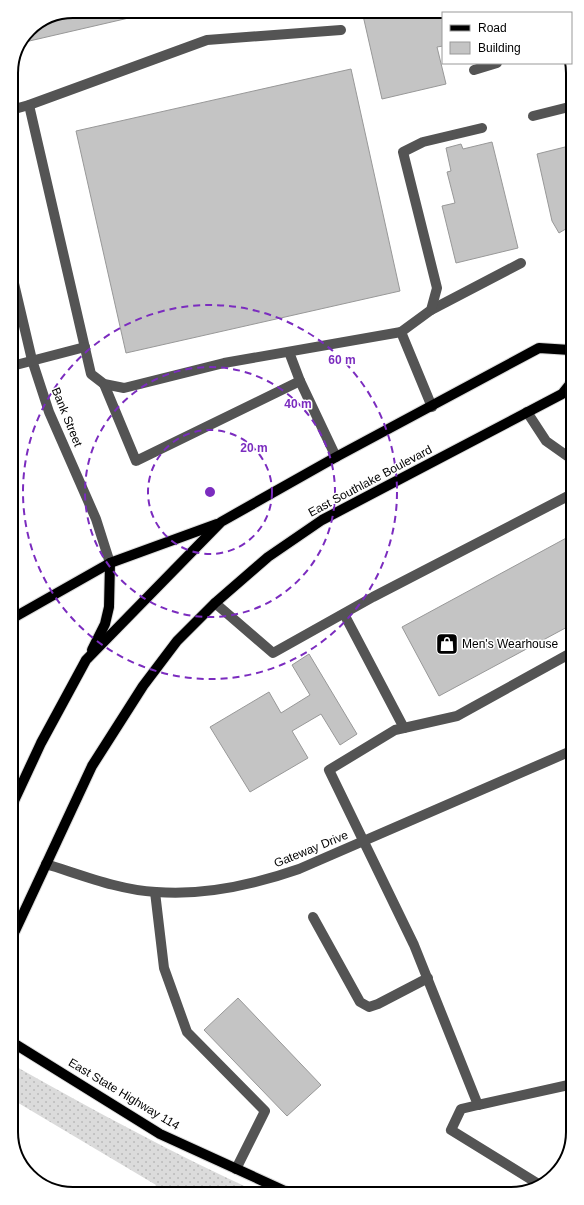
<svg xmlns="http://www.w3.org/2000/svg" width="584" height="1205" viewBox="0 0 584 1205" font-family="Helvetica,sans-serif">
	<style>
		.grass { fill: url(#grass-dots) }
		.building { fill: #c4c4c4; stroke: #989898 }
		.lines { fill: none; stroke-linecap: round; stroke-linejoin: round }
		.major-casing { stroke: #dbdbdb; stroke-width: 12 }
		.minor { stroke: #545454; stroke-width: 10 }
		.major { stroke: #000; stroke-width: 10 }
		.ring { fill: none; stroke: #7b2cbf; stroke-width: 2; stroke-dasharray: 7 5 }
		.labels { text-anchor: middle; stroke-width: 3; stroke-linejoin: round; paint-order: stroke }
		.street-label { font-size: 12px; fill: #000; stroke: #fff }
		.poi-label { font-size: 12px; fill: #000; stroke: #fff; text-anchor: start }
		.rim { fill: none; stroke: #000; stroke-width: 2 }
		.centre { fill: #7b2cbf; stroke: #fff; stroke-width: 2 }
		.ring-label { font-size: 12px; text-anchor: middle; font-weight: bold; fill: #7b2cbf; stroke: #fff; stroke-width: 3; stroke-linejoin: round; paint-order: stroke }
	</style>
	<defs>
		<pattern id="grass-dots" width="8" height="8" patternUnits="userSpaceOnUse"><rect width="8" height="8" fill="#dbdbdb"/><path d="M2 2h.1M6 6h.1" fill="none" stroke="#bababa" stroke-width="1.8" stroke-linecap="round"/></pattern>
	</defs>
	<rect width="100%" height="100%" fill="#fff"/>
	<path class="grass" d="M 15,1066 C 95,1111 174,1154 257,1192 L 151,1193 L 156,1185 L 15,1101 Z"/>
	<g class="building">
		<polygon points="73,11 159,11 25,42 29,29"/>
		<polygon points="362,11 515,11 520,13 443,13 443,46 437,47 446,84 382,99"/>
		<polygon points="351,69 400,291 126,353 76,131"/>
		<polygon points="492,142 518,248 456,263 442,206 455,203 447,172 451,171 446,148 461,144 463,149"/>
		<polygon points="569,146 569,227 559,233 552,221 537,154"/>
		<polygon points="570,536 571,625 439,696 402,627"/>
		<polygon points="309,654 357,734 340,745 321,714 292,731 308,758 250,792 210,727 269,692 281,713 310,695 292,665"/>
		<polygon points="238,998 321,1085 287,1116 204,1030"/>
	</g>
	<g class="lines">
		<g class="major-casing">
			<g id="major">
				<polyline points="13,618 110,563 217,524"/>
				<polyline points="92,650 105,624 109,607 110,563"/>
				<polyline points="14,801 41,743 86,660 221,522 336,457 539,348 570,350"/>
				<polyline points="15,931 92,766 143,686 177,641 215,603 268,557 322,520 562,394 570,384"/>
				<polyline points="15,1044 160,1134 287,1192"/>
			</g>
		</g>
		<g class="minor">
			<polyline points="474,70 497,63"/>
			<polyline points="29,105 91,374 104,384 124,388 224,363 401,332 432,407"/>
			<polyline points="11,110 29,105 207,40 341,30"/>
			<polyline points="533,116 569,107"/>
			<polyline points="12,275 32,360 49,412 96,519 110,563"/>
			<polyline points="431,310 521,263"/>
			<polyline points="401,332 431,310 437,288 403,152 423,142 482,128"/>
			<polyline points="289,352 300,381 336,457"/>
			<polyline points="12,366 85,347"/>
			<polyline points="104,384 136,461 300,381"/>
			<polyline points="527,412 546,441 570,458"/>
			<polyline points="215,603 273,653 373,597 570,495"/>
			<polyline points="344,614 404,728"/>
			<polyline points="571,653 457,716 395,730 329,770 414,945 478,1105 573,1084"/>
			<path d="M 46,864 C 82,875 119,890 156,892 C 205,896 253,885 299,869 L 571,751"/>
			<polyline points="155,892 164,968 187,1032 265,1111 236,1169"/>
			<polyline points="313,917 360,1002 369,1007 378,1004 428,978"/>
			<polyline points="478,1105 461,1109 451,1130 540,1185"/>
		</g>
		<use href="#major" class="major"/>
	</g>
	<g class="ring">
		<circle cx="210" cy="492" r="62"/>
		<circle cx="210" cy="492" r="125"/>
		<circle cx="210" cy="492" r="187"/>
	</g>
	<defs>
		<g id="shop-square" transform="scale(1.15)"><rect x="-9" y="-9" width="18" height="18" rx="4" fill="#000" stroke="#fff"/><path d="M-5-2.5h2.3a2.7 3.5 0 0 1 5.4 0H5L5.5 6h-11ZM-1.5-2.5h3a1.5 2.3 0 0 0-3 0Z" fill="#fff"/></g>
	</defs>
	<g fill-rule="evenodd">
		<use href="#shop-square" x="447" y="644"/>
	</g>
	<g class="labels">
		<g class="street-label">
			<text transform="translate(67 417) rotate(68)" y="4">Bank Street</text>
			<text transform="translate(370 481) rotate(-28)" y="4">East Southlake Boulevard</text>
			<text transform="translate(311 849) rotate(-22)" y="4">Gateway Drive</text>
			<text transform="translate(124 1094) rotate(31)" y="4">East State Highway 114</text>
		</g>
		<g class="poi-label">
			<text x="462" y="648">Men's Wearhouse</text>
		</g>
	</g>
	<path d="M0 0H584V1205H0ZM73 18H511A55 55 0 0 1 566 73V1132A55 55 0 0 1 511 1187H73A55 55 0 0 1 18 1132V73A55 55 0 0 1 73 18Z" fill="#fff" fill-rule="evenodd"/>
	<path class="rim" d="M73 18H511A55 55 0 0 1 566 73V1132A55 55 0 0 1 511 1187H73A55 55 0 0 1 18 1132V73A55 55 0 0 1 73 18Z"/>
	<circle cx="210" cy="492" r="6" class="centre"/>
	<g class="ring-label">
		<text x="342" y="364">60 m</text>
		<text x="298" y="408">40 m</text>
		<text x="254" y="452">20 m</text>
	</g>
	<rect x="442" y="12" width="130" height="52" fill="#ffffff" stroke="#999999"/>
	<rect x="450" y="25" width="20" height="6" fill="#000000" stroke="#999999"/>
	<text x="478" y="32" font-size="12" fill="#000000">Road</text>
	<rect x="450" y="42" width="20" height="12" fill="#c4c4c4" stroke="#999999"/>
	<text x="478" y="52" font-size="12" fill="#000000">Building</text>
</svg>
